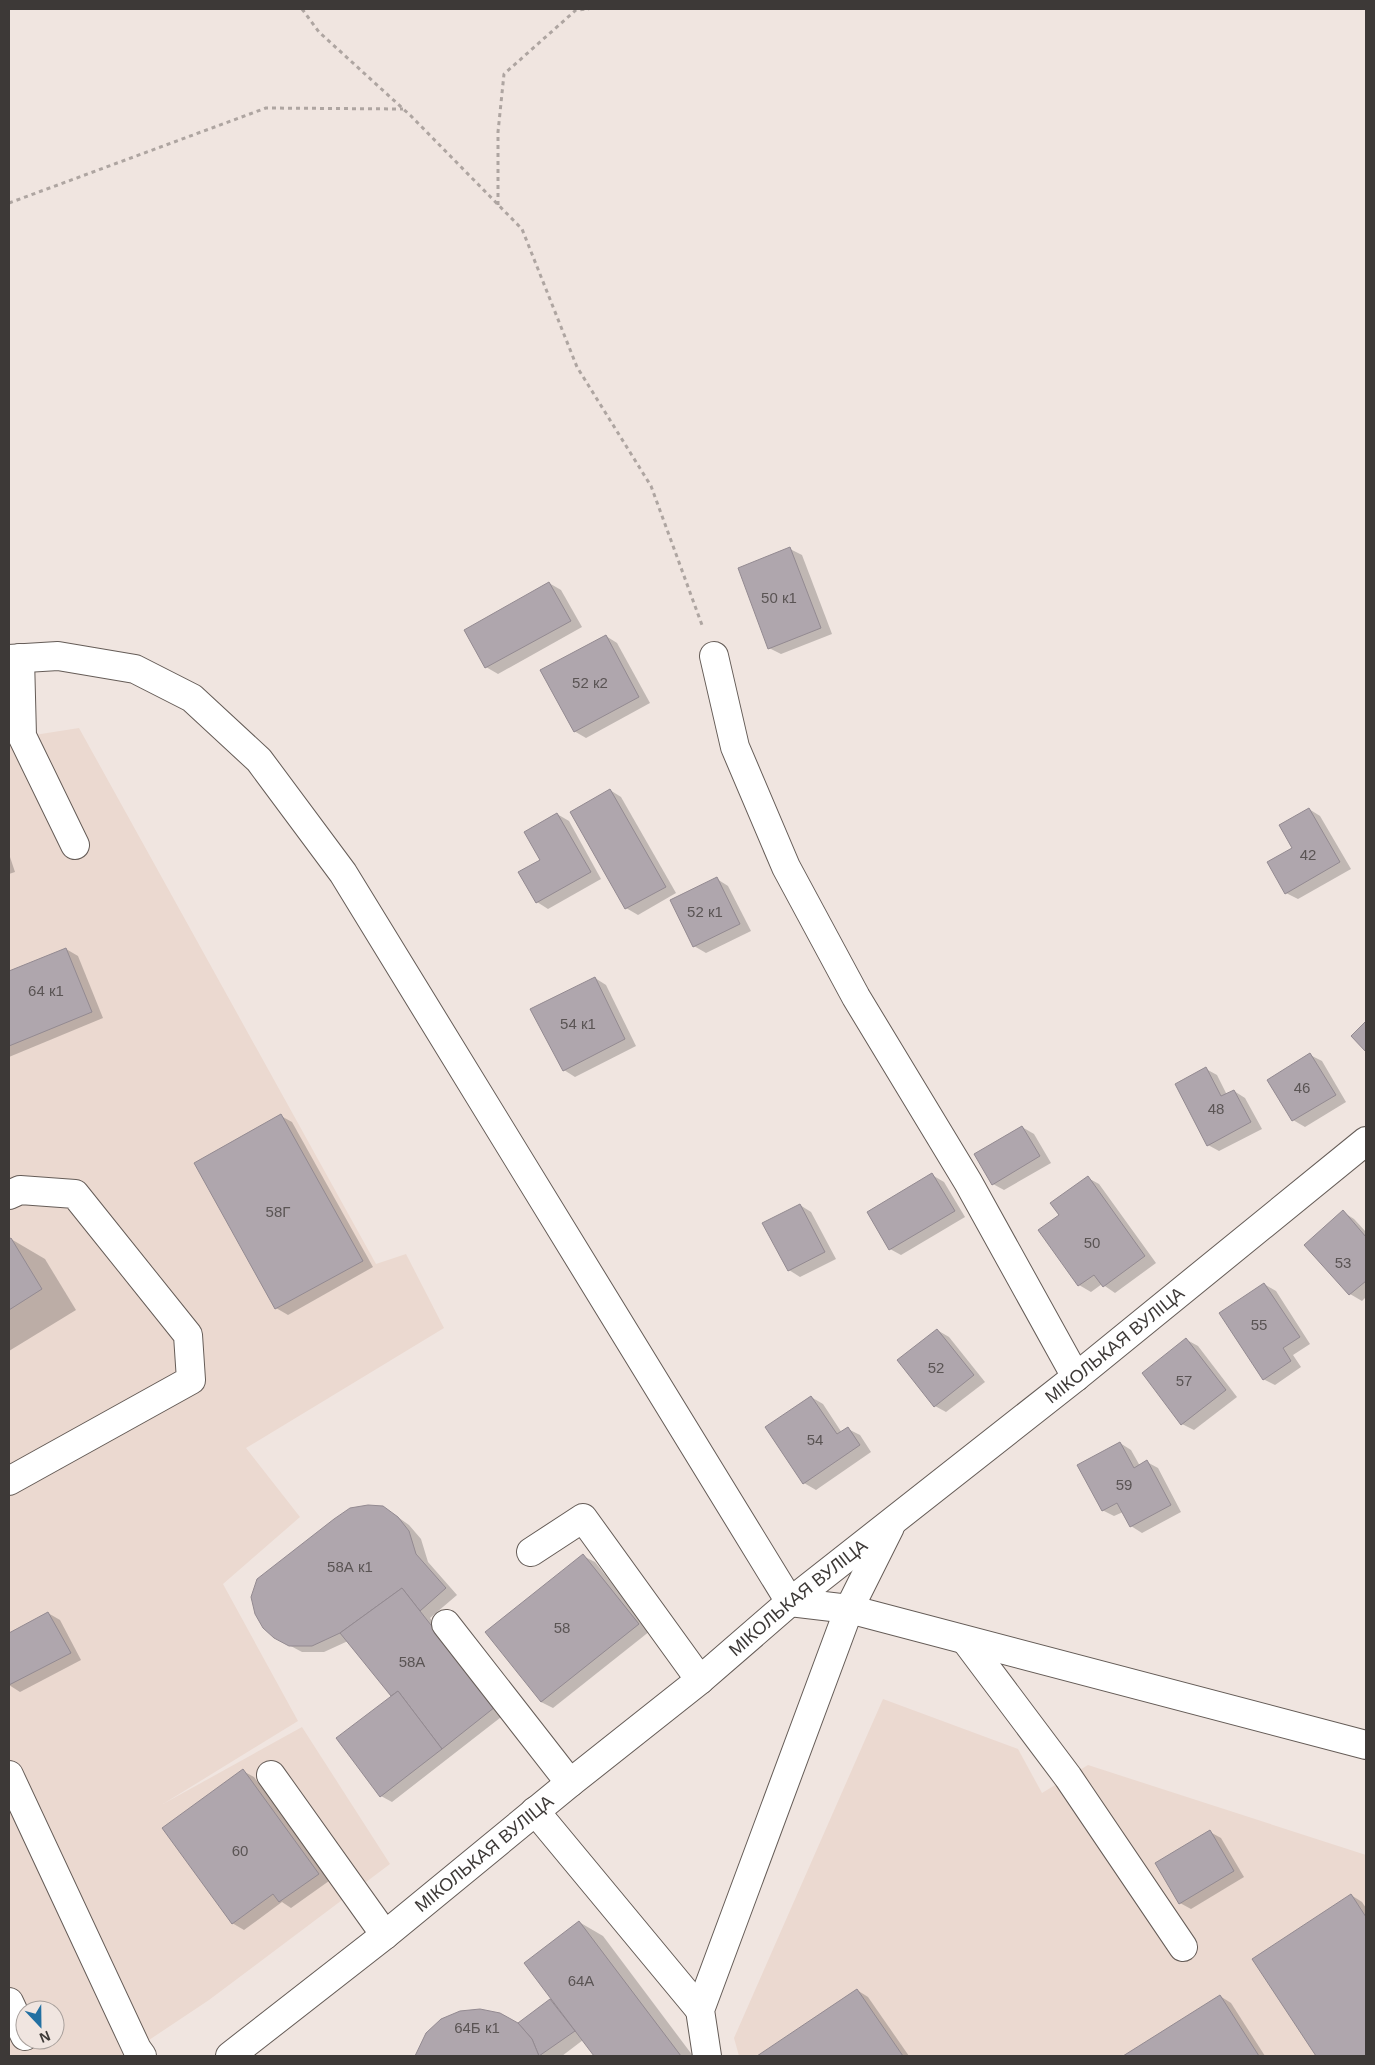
<svg xmlns="http://www.w3.org/2000/svg" width="1375" height="2065" viewBox="0 0 1375 2065" font-family="Helvetica,sans-serif">
	<style>
		.built { fill: #ebd9d0; fill-rule: evenodd }
		.shadow { fill: #0003 }
		.building { fill: #afa6ad; stroke: #938a91 }
		.lines { fill: none; stroke-linecap: round; stroke-linejoin: round }
		.minor-casing { stroke: #655c57; stroke-width: 30 }
		.path { stroke: #aea5a1; stroke-width: 3; stroke-dasharray: 4 4; stroke-linecap: butt }
		.minor { stroke: #fff; stroke-width: 28 }
		.labels { text-anchor: middle; stroke-width: 5; stroke-linejoin: round; paint-order: stroke }
		.number-label { font-size: 15px; fill: #5a5454 }
		.street-label { font-size: 18px; fill: #3d3937; stroke: #f0e5e0 }
	</style>
	<rect width="100%" height="100%" fill="#f0e5e0"/>
	<g class="built">
		<path d="M 79,728 L 376,1264 L 406,1254 L 444,1328 L 246,1448 L 300,1517 L 223,1584 L 298,1721 L 163,1804 L 302,1727 L 390,1864 L 209,2000 L 125,2056 L 9,2056 L 9,739 ZM 25,2010 L 55,2010 L 55,2040 L 25,2040 Z"/>
		<polygon points="883,1699 1018,1749 1042,1793 1088,1765 1366,1855 1366,2056 739,2056 734,2038"/>
	</g>
	<g class="shadow">
		<polygon points="790,549 802,555 832,634 781,654 769,648"/>
		<polygon points="549,583 561,590 582,627 498,674 486,667 466,630"/>
		<polygon points="606,636 617,643 650,703 586,738 574,731"/>
		<polygon points="610,790 621,797 676,893 638,915 626,908"/>
		<polygon points="1309,809 1320,816 1351,869 1298,899 1286,893 1294,848"/>
		<polygon points="557,814 569,821 601,879 548,909 537,902 541,861"/>
		<polygon points="9,854 15,872 9,874"/>
		<polygon points="717,879 728,886 751,931 706,953 694,946"/>
		<polygon points="66,949 78,956 103,1018 9,1057 9,973"/>
		<polygon points="595,978 606,985 636,1046 575,1077 564,1070"/>
		<polygon points="1310,1055 1322,1061 1346,1102 1305,1127 1293,1120 1269,1080"/>
		<polygon points="1206,1069 1217,1075 1227,1095 1234,1091 1245,1098 1262,1129 1219,1151 1208,1145"/>
		<polygon points="281,1116 292,1122 373,1267 288,1315 276,1308"/>
		<polygon points="1022,1127 1034,1134 1051,1163 1004,1190 993,1184"/>
		<polygon points="932,1175 944,1182 965,1217 901,1255 890,1249"/>
		<polygon points="1088,1178 1099,1184 1156,1263 1115,1293 1102,1284 1091,1292 1079,1285 1061,1216"/>
		<polygon points="800,1205 811,1212 836,1259 800,1277 789,1270"/>
		<polygon points="1343,1212 1354,1219 1366,1232 1366,1297 1362,1301 1350,1294 1306,1245"/>
		<polygon points="11,1239 45,1259 76,1310 9,1351 9,1240"/>
		<polygon points="1264,1284 1276,1291 1310,1344 1293,1355 1301,1367 1275,1385 1263,1379"/>
		<polygon points="937,1330 949,1337 985,1382 946,1412 935,1406"/>
		<polygon points="1187,1340 1198,1346 1237,1397 1194,1430 1182,1424"/>
		<polygon points="811,1397 823,1404 842,1433 848,1429 860,1435 871,1452 816,1490 804,1483 767,1428"/>
		<polygon points="1120,1443 1131,1450 1140,1466 1147,1462 1158,1468 1181,1512 1142,1533 1131,1526 1123,1512 1114,1516 1102,1510"/>
		<polygon points="395,1515 409,1525 421,1539 428,1562 457,1595 430,1618 505,1714 392,1802 381,1796 392,1697 348,1641 324,1652 302,1652 287,1644"/>
		<polygon points="583,1556 595,1562 650,1631 553,1708 541,1702"/>
		<polygon points="48,1613 60,1620 81,1660 20,1692 9,1685 9,1634"/>
		<polygon points="243,1771 254,1777 329,1881 291,1908 282,1902 244,1930 232,1923"/>
		<polygon points="1210,1832 1221,1838 1244,1877 1191,1909 1180,1903"/>
		<polygon points="1351,1895 1362,1902 1366,1908 1366,2056 1318,2056 1253,1959"/>
		<polygon points="579,1922 603,1936 693,2056 595,2056 583,2040 562,2056 416,2056 427,2034 518,2025 552,1999"/>
		<polygon points="857,1990 868,1997 909,2056 760,2056"/>
		<polygon points="1220,1996 1231,2003 1265,2056 1125,2056"/>
	</g>
	<g class="building">
		<polygon points="790,547 821,628 768,649 738,568"/>
		<polygon points="549,582 571,621 485,668 464,630"/>
		<polygon points="606,635 639,697 574,732 540,670"/>
		<polygon points="610,789 666,887 625,909 570,812"/>
		<polygon points="1309,808 1340,862 1285,894 1267,862 1292,848 1279,825"/>
		<polygon points="557,813 591,872 536,903 518,872 540,860 524,832"/>
		<polygon points="717,877 740,924 693,947 670,900"/>
		<polygon points="66,948 92,1012 9,1046 9,971"/>
		<polygon points="595,977 625,1039 563,1071 530,1009"/>
		<polygon points="1366,1021 1366,1052 1351,1036"/>
		<polygon points="1310,1053 1336,1095 1292,1121 1267,1080"/>
		<polygon points="1206,1067 1221,1096 1234,1090 1251,1122 1207,1146 1175,1084"/>
		<polygon points="281,1114 363,1261 275,1309 194,1163"/>
		<polygon points="1022,1126 1040,1156 992,1185 974,1154"/>
		<polygon points="932,1173 955,1211 889,1250 867,1212"/>
		<polygon points="1088,1176 1145,1256 1103,1287 1094,1275 1078,1286 1038,1230 1059,1215 1050,1203"/>
		<polygon points="800,1204 825,1252 788,1271 762,1223"/>
		<polygon points="1343,1210 1366,1237 1366,1281 1349,1295 1304,1245"/>
		<polygon points="11,1238 42,1289 9,1310 9,1239"/>
		<polygon points="1264,1283 1300,1337 1283,1348 1291,1361 1263,1380 1219,1313"/>
		<polygon points="937,1329 974,1375 934,1407 897,1360"/>
		<polygon points="1186,1338 1226,1390 1181,1425 1142,1373"/>
		<polygon points="811,1396 837,1434 848,1427 860,1445 803,1484 765,1427"/>
		<polygon points="1120,1442 1134,1468 1147,1460 1171,1505 1130,1527 1117,1503 1102,1511 1077,1465"/>
		<polygon points="368,1505 383,1506 398,1517 409,1531 416,1554 446,1588 420,1611 402,1588 340,1633 312,1646 289,1646 274,1638 263,1628 255,1614 251,1597 257,1579 334,1519 350,1508"/>
		<polygon points="583,1554 639,1624 541,1702 485,1632"/>
		<polygon points="402,1588 495,1707 442,1749 398,1691 391,1696 340,1633"/>
		<polygon points="48,1612 71,1653 9,1685 9,1633"/>
		<polygon points="398,1691 442,1749 380,1797 336,1738"/>
		<polygon points="243,1769 319,1874 279,1902 273,1894 232,1924 162,1828"/>
		<polygon points="1210,1830 1234,1871 1179,1904 1155,1863"/>
		<polygon points="1351,1894 1366,1917 1366,2056 1316,2056 1252,1959"/>
		<polygon points="579,1921 681,2056 594,2056 524,1963"/>
		<polygon points="857,1989 903,2056 757,2056"/>
		<polygon points="1220,1995 1259,2056 1123,2056"/>
		<polygon points="550,1999 575,2031 539,2056 532,2039 518,2023"/>
		<polygon points="480,2009 500,2013 518,2023 532,2039 539,2056 415,2056 426,2033 441,2019 460,2011"/>
	</g>
	<g class="lines">
		<g class="minor-casing">
			<g id="minor">
				<polyline points="714,656 735,747 786,867 856,997 968,1182 1076,1377"/>
				<polyline points="20,658 22,736 75,845"/>
				<polyline points="9,659 58,656 135,669 192,698 259,760 343,873 790,1602 849,1609 1366,1745"/>
				<polyline points="9,1195 20,1190 75,1194 188,1335 191,1380 9,1481"/>
				<polyline points="531,1552 583,1518 700,1680"/>
				<polyline points="446,1624 570,1783"/>
				<polyline points="966,1641 1068,1777 1183,1947"/>
				<polyline points="9,1775 137,2049 142,2056"/>
				<polyline points="271,1775 385,1935"/>
				<polyline points="535,1811 700,2010"/>
				<polyline points="9,2002 25,2036"/>
				<path id="s1" d="M 230,2056 L 385,1935 L 570,1783 L 700,1680 L 790,1602 L 1076,1377 L 1366,1141"/>
				<polyline points="707,2056 700,2010 849,1609 890,1527"/>
			</g>
		</g>
		<g class="path">
			<polyline points="302,9 319,32 411,116 522,229 577,367 651,486 702,625"/>
			<polyline points="9,203 266,108 403,109"/>
			<polyline points="498,205 498,132 504,74 576,10 589,9"/>
		</g>
		<use href="#minor" class="minor"/>
	</g>
	<g class="labels">
		<g class="number-label">
			<text x="779" y="603">50 к1</text>
			<text x="590" y="688">52 к2</text>
			<text x="1308" y="860">42</text>
			<text x="705" y="917">52 к1</text>
			<text x="46" y="996">64 к1</text>
			<text x="578" y="1029">54 к1</text>
			<text x="1302" y="1093">46</text>
			<text x="1216" y="1114">48</text>
			<text x="278" y="1217">58Г</text>
			<text x="1092" y="1248">50</text>
			<text x="1343" y="1268">53</text>
			<text x="1259" y="1330">55</text>
			<text x="936" y="1373">52</text>
			<text x="1184" y="1386">57</text>
			<text x="815" y="1445">54</text>
			<text x="1124" y="1490">59</text>
			<text x="350" y="1572">58А к1</text>
			<text x="562" y="1633">58</text>
			<text x="412" y="1667">58А</text>
			<text x="240" y="1856">60</text>
			<text x="581" y="1986">64А</text>
			<text x="477" y="2033">64Б к1</text>
		</g>
		<g class="street-label">
			<text dy="6" stroke="none"><textPath href="#s1" startOffset="1135">МІКОЛЬКАЯ ВУЛІЦА</textPath></text>
			<text dy="6" stroke="none"><textPath href="#s1" startOffset="730">МІКОЛЬКАЯ ВУЛІЦА</textPath></text>
			<text dy="6" stroke="none"><textPath href="#s1" startOffset="325">МІКОЛЬКАЯ ВУЛІЦА</textPath></text>
		</g>
	</g>
	<rect width="1375" height="2065" fill="none" stroke="#3d3937" stroke-width="20"/>
	<g transform="translate(40 2025) rotate(158)"><circle r="24" fill="#f0e5e0" stroke="#a8a09c"/>
	<path d="M0-4L9 19L0 12L-9 19Z" fill="#2270a2"/>
	<text y="-8" font-size="14" font-weight="bold" text-anchor="middle" fill="#3d3937">N</text>
	</g>
</svg>
